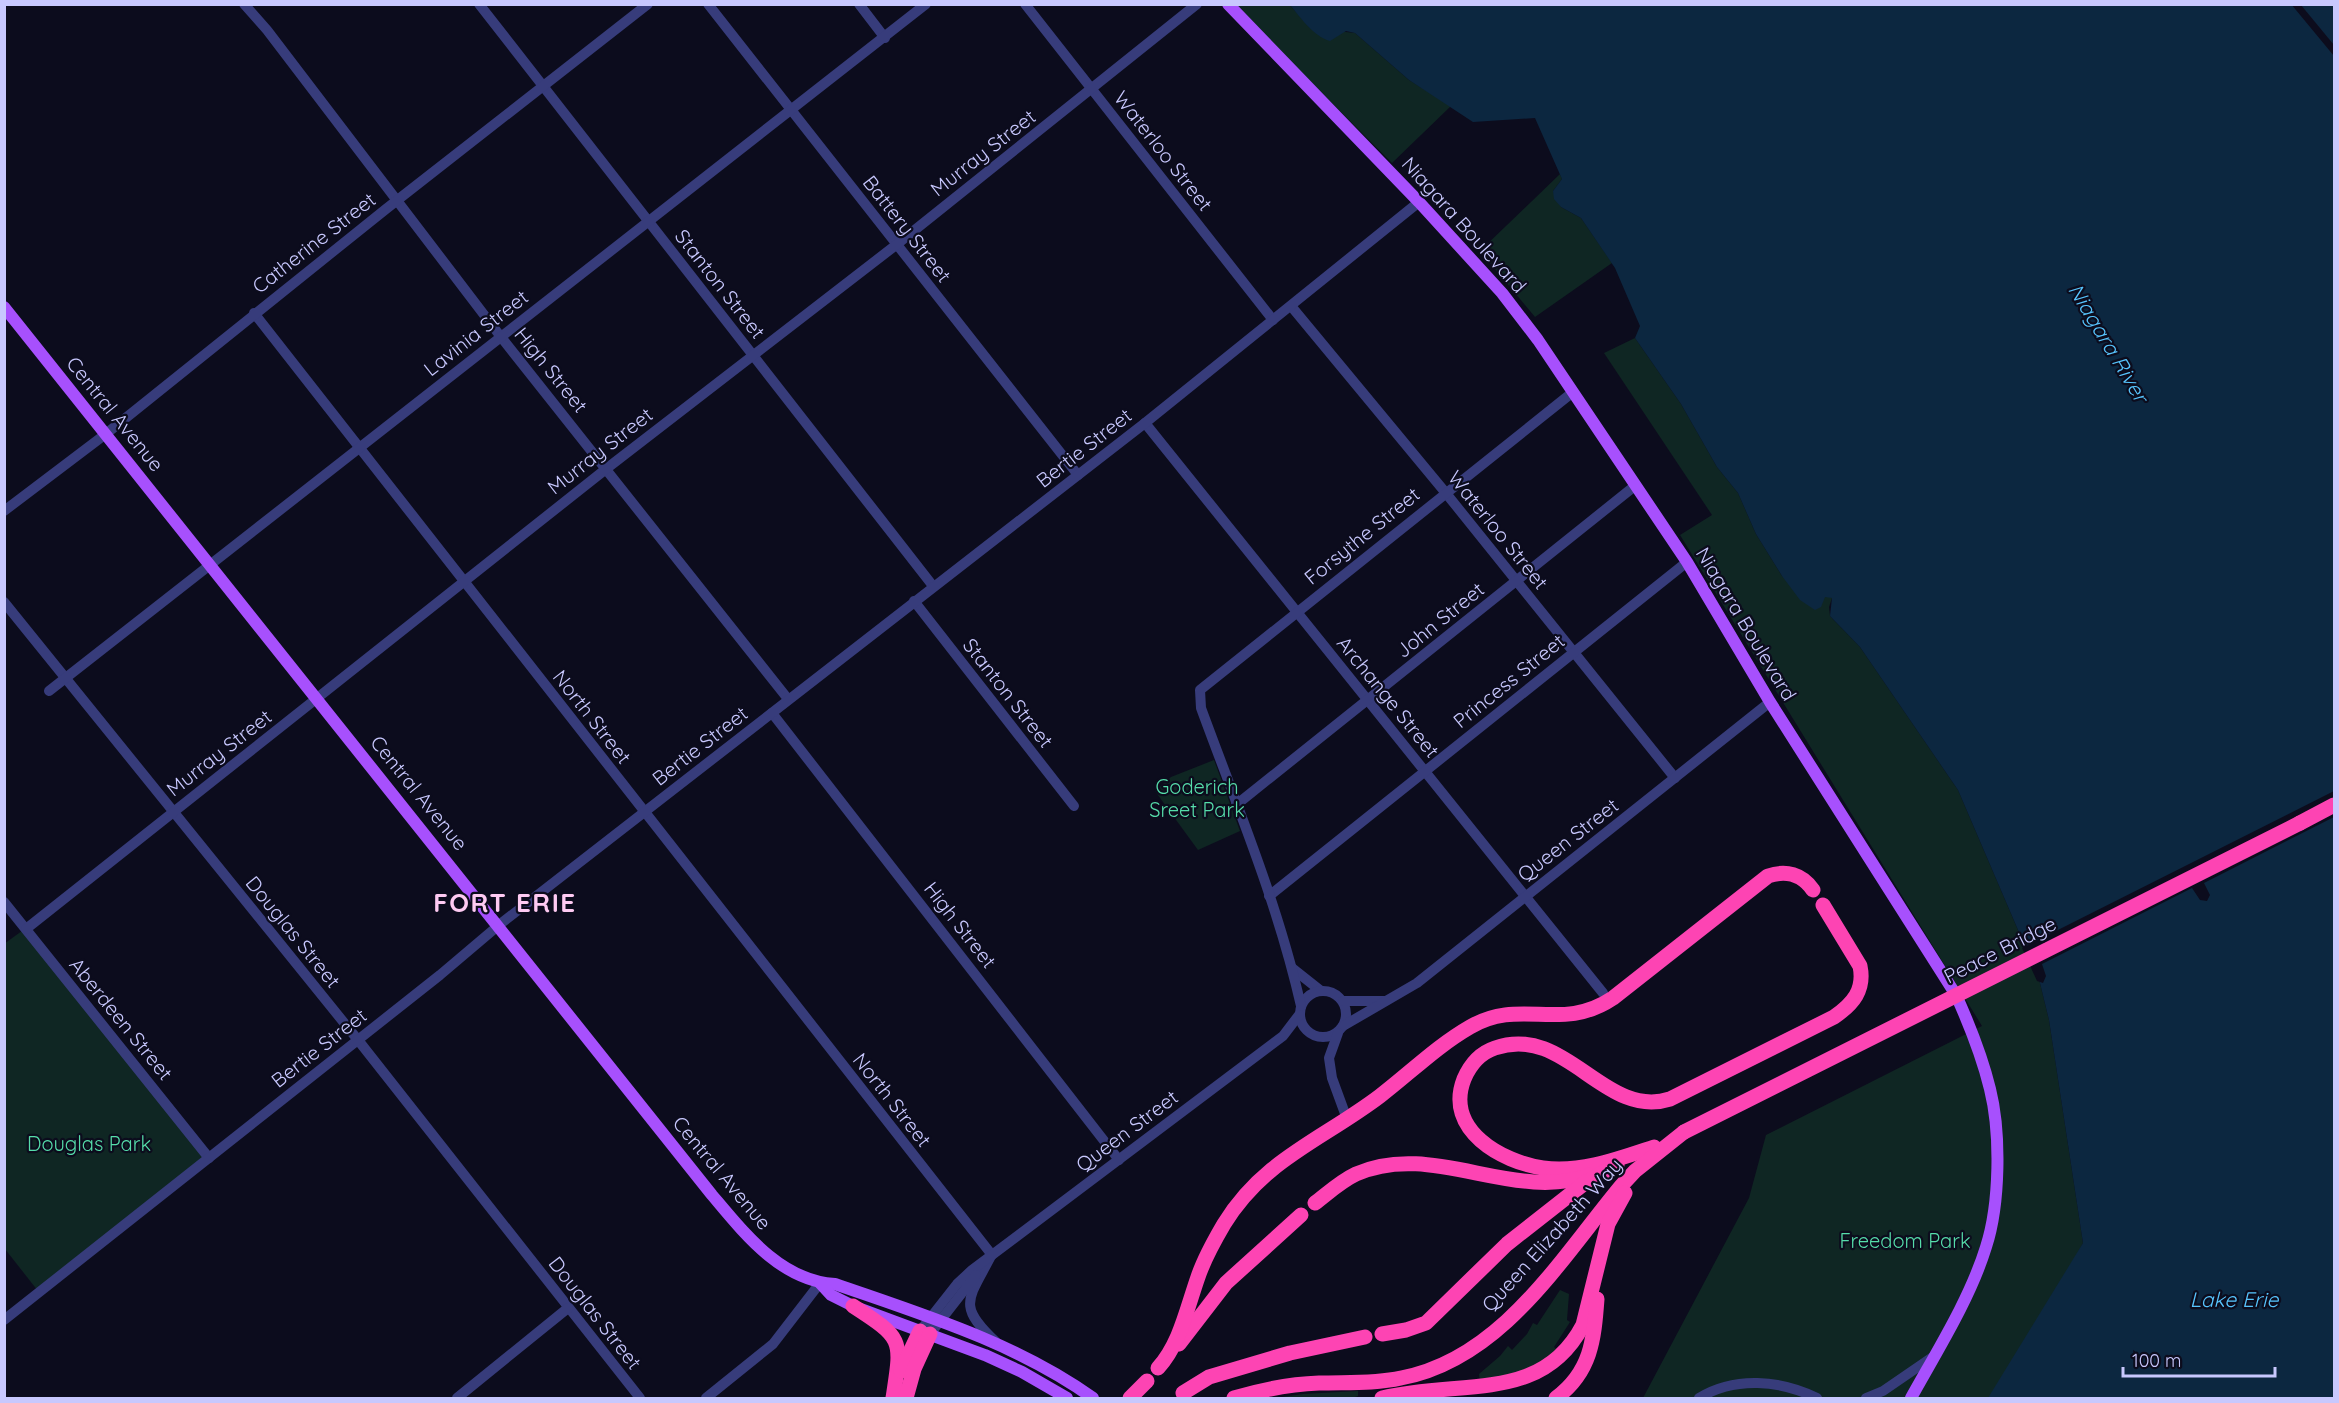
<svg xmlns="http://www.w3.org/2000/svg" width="2339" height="1403" viewBox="0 0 2339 1403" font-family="Quicksand,sans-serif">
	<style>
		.green { fill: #0f2623 }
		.water { fill: #0c2740 }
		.pier { fill: #0c0c1d }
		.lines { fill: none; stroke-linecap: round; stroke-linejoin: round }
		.minor { stroke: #373c7b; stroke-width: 10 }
		.major { stroke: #a750fd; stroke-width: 12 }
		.highway { stroke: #fd44b3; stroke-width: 15 }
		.highway-bridge { stroke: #fd44b3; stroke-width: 15 }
		.labels { text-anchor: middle; stroke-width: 4.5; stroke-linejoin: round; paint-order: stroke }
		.street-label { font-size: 20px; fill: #c8c8fe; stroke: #0c0c1d }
		.park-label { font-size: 20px; fill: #56ddaa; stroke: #0c0c1d }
		.water-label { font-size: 21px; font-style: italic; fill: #57c4fd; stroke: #0c0c1d }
		.district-label { font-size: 26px; font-weight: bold; letter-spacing: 1.5px; fill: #fecaf2; stroke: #0c0c1d }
	</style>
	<rect width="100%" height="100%" fill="#0c0c1d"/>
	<g class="green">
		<polygon points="1234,5 1290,5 1310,28 1355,33 1409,80 1451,106 1392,163"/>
		<polygon points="1560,174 1562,179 1553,191 1561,207 1581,218 1612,263 1535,317 1480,251"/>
		<polygon points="1635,338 1681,404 1717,467 1738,493 1756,534 1782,576 1832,598 1829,607 1830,616 1860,647 1958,790 2039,979 2049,1020 2083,1243 2000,1398 1643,1398 1749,1198 1766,1135 1982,1026 1680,535 1712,515 1604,353"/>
		<polygon points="1214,760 1240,831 1198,850 1155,791 1171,777"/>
		<polygon points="26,928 209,1158 38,1291 5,1249 4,944"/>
		<polygon points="1560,1290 1569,1294 1567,1320 1570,1322 1554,1347 1556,1349 1536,1370 1480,1384 1479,1374 1500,1356 1508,1346 1512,1350 1527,1334 1533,1323 1537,1325"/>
		<polygon points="1358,1391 1358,1396 1352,1398 1275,1398 1303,1394"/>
	</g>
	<g class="water">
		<path d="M 2291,4 L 2334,56 L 2334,1398 L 1988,1398 L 2083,1243 L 2049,1020 L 2039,979 L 1958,790 L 1860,647 L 1830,616 L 1832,598 L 1825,597 L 1821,607 L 1815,610 L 1800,600 L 1782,576 L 1756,534 L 1738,493 L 1717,467 L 1681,404 L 1635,338 L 1640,326 L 1615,268 L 1581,218 L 1561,207 L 1554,199 L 1553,191 L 1562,179 L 1535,118 L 1473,122 L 1409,80 L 1355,33 L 1346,31 L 1330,41 C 1313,36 1301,18 1290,5 Z"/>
		<polygon points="2301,5 2334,5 2334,45"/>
	</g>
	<polygon class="pier" points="2334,791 2334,817 2204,883 2210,895 2207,901 2200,900 2192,888 2042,964 2046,976 2043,983 2037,981 2022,948"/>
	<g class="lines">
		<g class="minor">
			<polyline points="244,4 267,30 501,337 788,699"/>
			<polyline points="479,4 933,586"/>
			<polyline points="708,4 1078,475"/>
			<polyline points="859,4 885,38"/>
			<polyline points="1025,4 1273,320"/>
			<polyline points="1291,306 1445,492 1675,778"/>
			<polyline points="254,313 992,1255"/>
			<polyline points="1145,423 1603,993"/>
			<polyline points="4,511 107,433 386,209 648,4"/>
			<polyline points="914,601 1074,806"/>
			<polyline points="4,602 358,1040 640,1398"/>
			<polyline points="49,691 926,4"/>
			<polyline points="772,713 1119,1160"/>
			<polyline points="1236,805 1636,485"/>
			<polyline points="1269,896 1687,562"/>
			<polyline points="4,902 209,1158"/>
			<polyline points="26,929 606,469 896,245 1197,4"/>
			<polyline points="1292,968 1321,991"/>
			<circle cx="1323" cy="1014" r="23"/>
			<polyline points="1343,1001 1385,1001"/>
			<path d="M 1301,1006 C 1278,904 1237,806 1201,708 L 1200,690 L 1573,392"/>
			<polyline points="1343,1026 1417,983 1770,702"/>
			<polyline points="1338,1033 1329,1058 1332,1078 1347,1119"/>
			<path d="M 990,1258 C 968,1300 957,1306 996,1342"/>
			<polyline points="4,1320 440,975 499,925 1145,423 1419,202"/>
			<polyline points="920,1331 957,1284 972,1270 1283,1036 1299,1015"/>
			<polyline points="930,1334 976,1275"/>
			<polyline points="457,1398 568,1308"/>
			<polyline points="706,1398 773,1344 820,1283"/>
			<path d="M 1699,1398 C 1735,1376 1780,1380 1817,1398"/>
			<polyline points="1866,1398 1883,1391 1934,1356"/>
		</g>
		<g class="major">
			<path d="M 1228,4 L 1419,202 L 1502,293 L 1538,340 L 1687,562 L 1770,702 L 1956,995 C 1970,1026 1982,1056 1990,1089 C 2001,1133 2000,1204 1986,1247 C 1970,1299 1937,1351 1911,1398"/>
			<path d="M 4,307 L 712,1195 C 744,1233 781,1281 835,1284 C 924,1315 1016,1343 1093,1398"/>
			<polyline points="820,1283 831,1295 853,1306 985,1355 1022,1372 1067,1398"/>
		</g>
		<g class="highway">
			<polyline points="2300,823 2334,805"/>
			<path d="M 1654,1147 C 1618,1159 1581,1173 1543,1168 C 1502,1162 1444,1130 1464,1079 C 1470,1065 1480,1053 1495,1048 C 1566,1023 1604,1120 1670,1099 L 1834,1017 C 1853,1004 1865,990 1860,966 L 1823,905"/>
			<path d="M 1315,1203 C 1328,1193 1341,1181 1356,1174 C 1432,1140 1514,1203 1590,1175"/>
			<path d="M 853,1306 C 904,1339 902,1339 893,1398"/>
			<polyline points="1382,1334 1406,1330 1426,1323 1507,1244 1586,1182 1617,1165"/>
			<polyline points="1179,1344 1226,1283 1301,1215"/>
			<path d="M 1158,1368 C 1180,1344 1187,1308 1198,1277 C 1204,1259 1214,1241 1224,1224 C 1264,1159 1322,1140 1380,1096 C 1410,1073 1437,1046 1470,1027 C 1521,997 1561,1033 1613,998 L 1768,876 C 1786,870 1802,874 1813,890"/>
			<polyline points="901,1371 920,1331"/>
			<polyline points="1183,1393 1209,1377 1290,1353 1365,1337"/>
			<polyline points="906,1398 914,1369 930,1334"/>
			<polyline points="1130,1398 1147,1381"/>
			<path d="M 1234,1398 C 1261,1390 1290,1384 1319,1383 C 1346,1382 1374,1384 1401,1378 C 1502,1359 1561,1258 1622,1185 L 1635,1171 L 1684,1132"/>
			<path d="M 1382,1398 C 1465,1379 1542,1403 1583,1325 L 1608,1224 L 1625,1193"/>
			<path d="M 1556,1398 C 1591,1372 1594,1340 1597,1299"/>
		</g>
		<polyline class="highway-bridge" points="1684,1132 2300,823"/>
	</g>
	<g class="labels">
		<g class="street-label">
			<text transform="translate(1163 151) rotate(52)" y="7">Waterloo Street</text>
			<text transform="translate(983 153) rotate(-38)" y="7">Murray Street</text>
			<text transform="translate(1464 225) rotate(48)" y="7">Niagara Boulevard</text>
			<text transform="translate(907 229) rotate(52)" y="7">Battery Street</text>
			<text transform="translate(314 243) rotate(-38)" y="7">Catherine Street</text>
			<text transform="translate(720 284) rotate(52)" y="7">Stanton Street</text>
			<text transform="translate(476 333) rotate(-38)" y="7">Lavinia Street</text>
			<text transform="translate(551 370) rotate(51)" y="7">High Street</text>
			<text transform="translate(115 414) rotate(51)" y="7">Central Avenue</text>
			<text transform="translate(1084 448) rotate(-38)" y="7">Bertie Street</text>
			<text transform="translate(600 451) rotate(-38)" y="7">Murray Street</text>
			<text transform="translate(1498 530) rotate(51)" y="7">Waterloo Street</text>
			<text transform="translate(1362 536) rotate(-39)" y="7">Forsythe Street</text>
			<text transform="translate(1440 620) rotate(-39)" y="7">John Street</text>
			<text transform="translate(1746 624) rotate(59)" y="7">Niagara Boulevard</text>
			<text transform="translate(1509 681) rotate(-39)" y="7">Princess Street</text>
			<text transform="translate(1008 693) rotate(52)" y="7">Stanton Street</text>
			<text transform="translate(1388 697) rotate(51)" y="7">Archange Street</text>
			<text transform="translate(592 717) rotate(52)" y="7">North Street</text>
			<text transform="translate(700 746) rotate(-38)" y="7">Bertie Street</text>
			<text transform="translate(219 753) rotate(-38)" y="7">Murray Street</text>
			<text transform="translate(419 793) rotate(51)" y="7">Central Avenue</text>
			<text transform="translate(1568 840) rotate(-38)" y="7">Queen Street</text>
			<text transform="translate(960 925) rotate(52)" y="7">High Street</text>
			<text transform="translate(293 932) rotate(51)" y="7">Douglas Street</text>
			<text transform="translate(2000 950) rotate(-27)" y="7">Peace Bridge</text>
			<text transform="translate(121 1019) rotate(51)" y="7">Aberdeen Street</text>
			<text transform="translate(319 1048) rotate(-38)" y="7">Bertie Street</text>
			<text transform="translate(892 1100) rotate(52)" y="7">North Street</text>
			<text transform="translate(1127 1131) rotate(-37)" y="7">Queen Street</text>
			<text transform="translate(722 1173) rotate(50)" y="7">Central Avenue</text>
			<text transform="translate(1552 1235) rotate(-48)" y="7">Queen Elizabeth Way</text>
			<text transform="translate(595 1313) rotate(52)" y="7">Douglas Street</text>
		</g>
		<g class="park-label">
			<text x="1197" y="794">Goderich<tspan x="1197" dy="23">Sreet Park</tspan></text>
			<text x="89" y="1151">Douglas Park</text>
			<text x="1905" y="1248">Freedom Park</text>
		</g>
		<g class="water-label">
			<text transform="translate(2108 343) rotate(59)" y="7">Niagara River</text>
			<text x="2234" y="1307">Lake Erie</text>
		</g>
		<g class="district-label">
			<text x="505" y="912">FORT ERIE</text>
		</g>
	</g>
	<rect width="2339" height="1403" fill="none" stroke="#c8c8fe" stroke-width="12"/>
	<path d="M2123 1367v9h152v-9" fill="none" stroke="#c8c8fe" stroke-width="3"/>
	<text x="2132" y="1367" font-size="18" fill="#c8c8fe" stroke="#0c0c1d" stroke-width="4.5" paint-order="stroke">100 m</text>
</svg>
